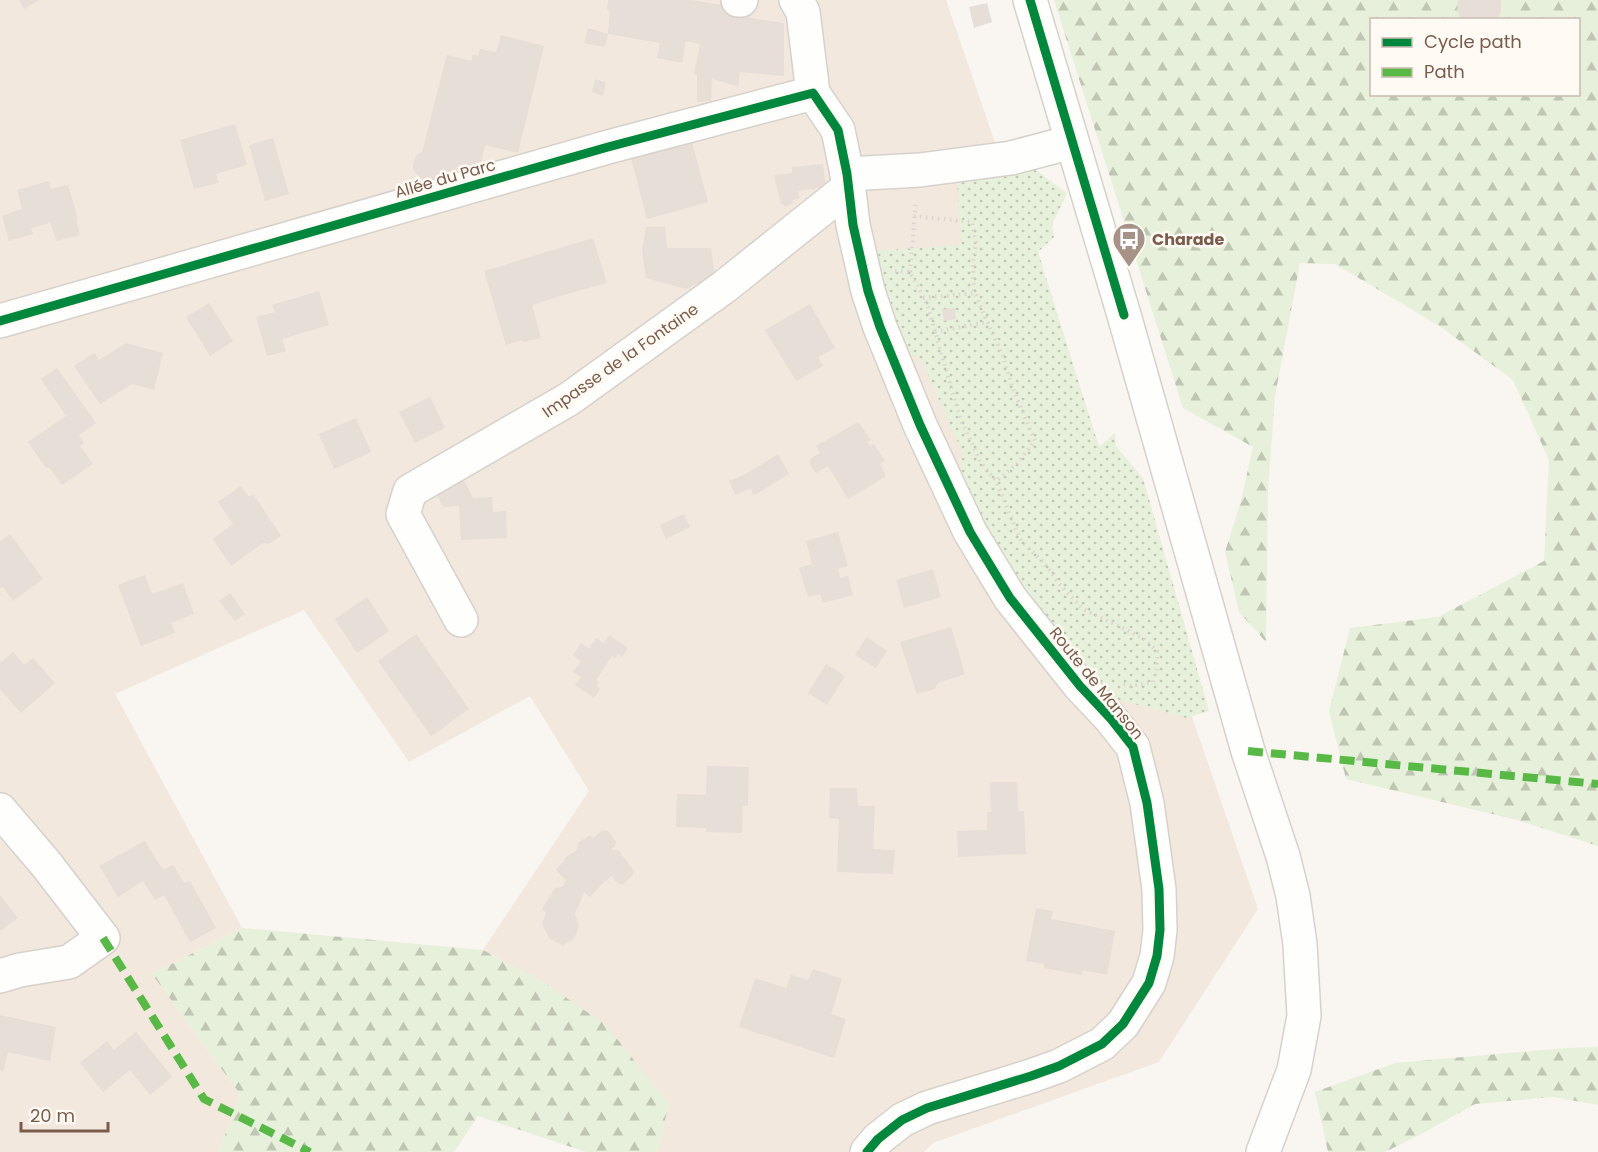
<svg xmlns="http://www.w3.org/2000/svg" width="1598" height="1152" viewBox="0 0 1598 1152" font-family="Poppins,sans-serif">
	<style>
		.residential { fill: #f2e8de }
		.grass { fill: url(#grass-dots) }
		.forest { fill: url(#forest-firs); fill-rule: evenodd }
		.building { fill: #e6ded7 }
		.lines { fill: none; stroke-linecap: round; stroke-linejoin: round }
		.minor-casing { stroke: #d7d1cb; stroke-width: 36 }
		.path { stroke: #dcd5d0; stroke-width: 4; stroke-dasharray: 1.5 4.5; stroke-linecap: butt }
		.minor { stroke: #fefefd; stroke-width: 33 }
		.quiet { stroke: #58b947; stroke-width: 8; stroke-dasharray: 15 8; stroke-linecap: butt }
		.cycleway-casing { stroke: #fffaf3; stroke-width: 13 }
		.cycleway { stroke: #00873e; stroke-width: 9 }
		.labels { text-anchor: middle; stroke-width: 5; stroke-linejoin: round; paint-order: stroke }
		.street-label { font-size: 16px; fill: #7a5c4d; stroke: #fffaf3 }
		.poi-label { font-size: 16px; font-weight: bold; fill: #7a5c4d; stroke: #fffaf3; text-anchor: start }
	</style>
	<defs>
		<pattern id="grass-dots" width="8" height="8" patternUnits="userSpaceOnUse" patternTransform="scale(1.5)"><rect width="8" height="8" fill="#e7f0db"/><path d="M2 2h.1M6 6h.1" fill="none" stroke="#c0c6b4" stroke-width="1.8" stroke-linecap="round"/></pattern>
		<pattern id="forest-firs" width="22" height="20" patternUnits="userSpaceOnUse" patternTransform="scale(1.5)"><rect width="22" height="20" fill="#e7f0db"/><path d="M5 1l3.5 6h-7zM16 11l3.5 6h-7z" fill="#c0c6b4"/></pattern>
	</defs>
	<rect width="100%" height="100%" fill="#f9f5f0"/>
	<polygon class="residential" points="0,0 946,0 1258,909 1159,1062 933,1143 924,1152 657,1152 669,1104 546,984 483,950 589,791 530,696 409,762 304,610 115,694 242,928 152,974 240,1094 219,1152 0,1152"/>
	<polygon class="grass" points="1029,165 1067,193 1052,225 1054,237 1038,252 1099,447 1115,433 1116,446 1143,478 1209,711 1186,718 1098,694 1006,577 958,483 963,454 921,359 910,354 887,318 874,251 961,245 957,180"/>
	<g class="forest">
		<path d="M 1054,0 L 1598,0 L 1598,846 L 1517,820 L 1346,779 L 1329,711 L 1350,628 L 1438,617 L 1544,561 L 1549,460 L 1513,380 L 1438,325 L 1335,264 L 1300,263 L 1275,396 L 1268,491 L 1266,642 L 1239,612 L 1225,552 L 1240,505 L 1253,447 L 1183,408 ZM 1372,20 L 1578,20 L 1578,94 L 1372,94 Z"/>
		<polygon points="242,928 483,950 546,984 606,1025 669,1104 657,1152 586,1152 478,1116 454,1152 219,1152 240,1094 152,974"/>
		<polygon points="1598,1047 1598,1105 1553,1097 1475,1104 1425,1132 1385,1152 1328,1152 1315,1092 1395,1063 1567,1048"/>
	</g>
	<g class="building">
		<polygon points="19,0 39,0 24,9"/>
		<polygon points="608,0 691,0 751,10 750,18 784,23 784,76 740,72 738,86 712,79 711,101 697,102 697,75 694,74 700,44 686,41 682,63 657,58 660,43 608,34 610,11 607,10"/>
		<polygon points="1458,0 1501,0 1501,11 1497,20 1461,20 1457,10"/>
		<polygon points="987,3 992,22 974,28 969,7"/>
		<polygon points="588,28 608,34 605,47 584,43"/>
		<polygon points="501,35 544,46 518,153 485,145 481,163 425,181 415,173 413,167 414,161 416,155 422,152 447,55 471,61 473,54 478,56 480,49 496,52"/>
		<polygon points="595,79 606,82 603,96 592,92"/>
		<polygon points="235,124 247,165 216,174 219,183 194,189 180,140"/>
		<polygon points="273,138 289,194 265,201 249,145"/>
		<polygon points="692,142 708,202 647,219 631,158"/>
		<polygon points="823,164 826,187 798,191 799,199 793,200 793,203 785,207 784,205 781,204 774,175 792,173 792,167"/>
		<polygon points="49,181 51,189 68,185 78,219 76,219 80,235 57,241 50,223 31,228 33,234 9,241 2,216 22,209 17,190"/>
		<polygon points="646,227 665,227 667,248 711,248 715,276 686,289 646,278 642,250"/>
		<polygon points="593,238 607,283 570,293 532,305 541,338 523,342 522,340 506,345 484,271"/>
		<polygon points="319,291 329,325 282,339 286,351 267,356 256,317 275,312 272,305"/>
		<polygon points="209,303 233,341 210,356 186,317"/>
		<polygon points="810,304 835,348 818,357 823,366 796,381 765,330"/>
		<polygon points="955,308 956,319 944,321 942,309"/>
		<polygon points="126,343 163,353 154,390 132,384 100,404 74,366 94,353 99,360"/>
		<polygon points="57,368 96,423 79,435 84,443 80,446 93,464 62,485 49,467 46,468 28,442 66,416 41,379"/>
		<polygon points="430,397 445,428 415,443 399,412"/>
		<polygon points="356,418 371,452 334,469 319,434"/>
		<polygon points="858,422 871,440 867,442 870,447 874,444 885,461 880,464 885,473 885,477 848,499 828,466 816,473 810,464 810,459 820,453 816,446"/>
		<polygon points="778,454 789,474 753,496 751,488 735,495 729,481 746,474"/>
		<polygon points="461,475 473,498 492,497 493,512 506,511 507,538 461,540 459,506 443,507 434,489"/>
		<polygon points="241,486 249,497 253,494 281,536 269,544 263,543 231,566 213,539 233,524 218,502"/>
		<polygon points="684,514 690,527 666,539 660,525"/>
		<polygon points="838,532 848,566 838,569 840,578 848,576 853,595 823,603 820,594 808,597 799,568 812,564 806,541"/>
		<polygon points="10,534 43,579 13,601 3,587 0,588 0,541"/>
		<polygon points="933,569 941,597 904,608 896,580"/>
		<polygon points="145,575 152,594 183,583 194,614 171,623 175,633 141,646 118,585"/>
		<polygon points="230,593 245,614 235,621 219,601"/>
		<polygon points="367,597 389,631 357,653 335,619"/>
		<polygon points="951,627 965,674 938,683 935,689 917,694 900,642"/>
		<polygon points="416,634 469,709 431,736 378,661"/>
		<polygon points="609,635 628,648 622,657 618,654 615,659 612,656 596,680 599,682 597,686 600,689 594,698 575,685 581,677 573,672 581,661 573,655 581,643 589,649 596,638 604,643"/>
		<polygon points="867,637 887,651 876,668 855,655"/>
		<polygon points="13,652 24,665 33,658 55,683 21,713 0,689 0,663"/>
		<polygon points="826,664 845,676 827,705 808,693"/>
		<polygon points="707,766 749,767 748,806 743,806 742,833 706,832 706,828 676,827 677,794 706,795"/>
		<polygon points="990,782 1017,782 1018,811 1024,811 1026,854 958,857 957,831 987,830 987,812 991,812"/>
		<polygon points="830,788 857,788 858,806 875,806 873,849 895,850 893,874 837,872 839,819 829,818"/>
		<polygon points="603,830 608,831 616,842 615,846 612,848 613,851 615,850 618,850 634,871 633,875 622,885 616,882 612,876 603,883 590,897 584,892 575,914 579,926 574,939 563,945 550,939 542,924 546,913 542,909 555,888 562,887 566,880 556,870 565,860 565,858 577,850 578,843 590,835 593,838"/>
		<polygon points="145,841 163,870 173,865 184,883 190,881 216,928 190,942 164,895 155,900 143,881 118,897 99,866"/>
		<polygon points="0,895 18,918 0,931"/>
		<polygon points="1036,908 1053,911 1051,919 1115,931 1107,975 1083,970 1081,975 1044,968 1044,964 1026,961"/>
		<polygon points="813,969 842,979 831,1014 846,1019 834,1058 739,1027 755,978 786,988 791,975 808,980"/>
		<polygon points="0,1015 56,1027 50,1061 8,1052 3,1072 0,1071"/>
		<polygon points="136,1032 172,1077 150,1095 130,1070 103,1092 80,1063 107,1041 114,1050"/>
	</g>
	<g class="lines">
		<g class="minor-casing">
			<g id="minor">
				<polyline points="738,0 741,0"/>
				<polyline points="796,0 803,12 813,93"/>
				<polyline points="1030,0 1124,315 1248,751 1283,856 1293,896 1300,944 1304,1016 1294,1070 1263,1152"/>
				<polyline points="847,174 920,170 1011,158 1072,142"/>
				<polyline points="0,321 608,147 813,93 838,130 847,174 853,225 868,291 880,327 920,425 970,532 1010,598 1080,686 1111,719 1133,747 1147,803 1159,889 1160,930 1157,956 1149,983 1123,1024 1102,1044 1059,1066 1031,1076 927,1108 902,1120 878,1139 867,1152"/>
				<polyline points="461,620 403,514 410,491 569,399 724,287 848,188"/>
				<polyline points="0,810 46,864 103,938 69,962 20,970 0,976"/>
			</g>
		</g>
		<g class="path">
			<polyline points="914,216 972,222 976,243 973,263 974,290 984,315 1003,356 1013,389 1035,441 1016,465 996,481"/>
			<polyline points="895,271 910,272 927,304 960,418 981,463 996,481 1021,541 1043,562 1061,586 1083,609 1143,638 1157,651 1157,668 1153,682 1131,686 1121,683"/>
			<polyline points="910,272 916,201"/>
			<polyline points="923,298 975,293"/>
			<polyline points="935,332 987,322"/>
		</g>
		<use href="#minor" class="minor"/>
		<g class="quiet">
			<polyline points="1248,751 1598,784"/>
			<polyline points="103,938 204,1099 310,1152"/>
		</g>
		<g class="cycleway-casing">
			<g id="cycleway">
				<polyline points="1030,0 1124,315"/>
				<polyline points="0,321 608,147 813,93 838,130 847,174 853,225 868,291 880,327 920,425 970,532 1010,598 1080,686 1111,719 1133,747 1147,803 1159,889 1160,930 1157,956 1149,983 1123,1024 1102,1044 1059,1066 1031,1076 927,1108 902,1120 878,1139 867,1152"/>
			</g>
		</g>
		<use href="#cycleway" class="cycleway"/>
	</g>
	<defs>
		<g id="bus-pin" transform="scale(1.725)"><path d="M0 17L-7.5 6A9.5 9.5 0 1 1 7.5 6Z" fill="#a69286" stroke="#fffaf3"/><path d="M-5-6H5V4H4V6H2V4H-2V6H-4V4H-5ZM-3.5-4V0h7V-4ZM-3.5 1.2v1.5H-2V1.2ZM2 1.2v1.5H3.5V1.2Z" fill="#fff"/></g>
	</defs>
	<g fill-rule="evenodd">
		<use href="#bus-pin" x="1129" y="239"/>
	</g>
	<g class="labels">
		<g class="street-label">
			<text transform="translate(445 178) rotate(-16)" y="6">Allée du Parc</text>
			<text transform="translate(620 360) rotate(-35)" y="6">Impasse de la Fontaine</text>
			<text transform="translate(1097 683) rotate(51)" y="6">Route de Manson</text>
		</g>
		<g class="poi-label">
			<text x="1152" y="245">Charade</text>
		</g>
	</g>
	<rect x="1370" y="18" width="210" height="78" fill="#fffaf3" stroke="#cabbb1" stroke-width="1.5"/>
	<rect x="1382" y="38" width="30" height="9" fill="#00873e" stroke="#cabbb1" stroke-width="1.5"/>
	<text x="1424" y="48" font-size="18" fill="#7a5c4d">Cycle path</text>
	<rect x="1382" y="68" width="30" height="9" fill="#58b947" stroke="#cabbb1" stroke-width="1.5"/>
	<text x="1424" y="78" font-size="18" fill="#7a5c4d">Path</text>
	<path d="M21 1122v9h87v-9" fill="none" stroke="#7a5c4d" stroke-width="3"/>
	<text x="30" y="1122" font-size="18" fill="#7a5c4d" stroke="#fffaf3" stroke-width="4.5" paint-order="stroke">20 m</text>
</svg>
